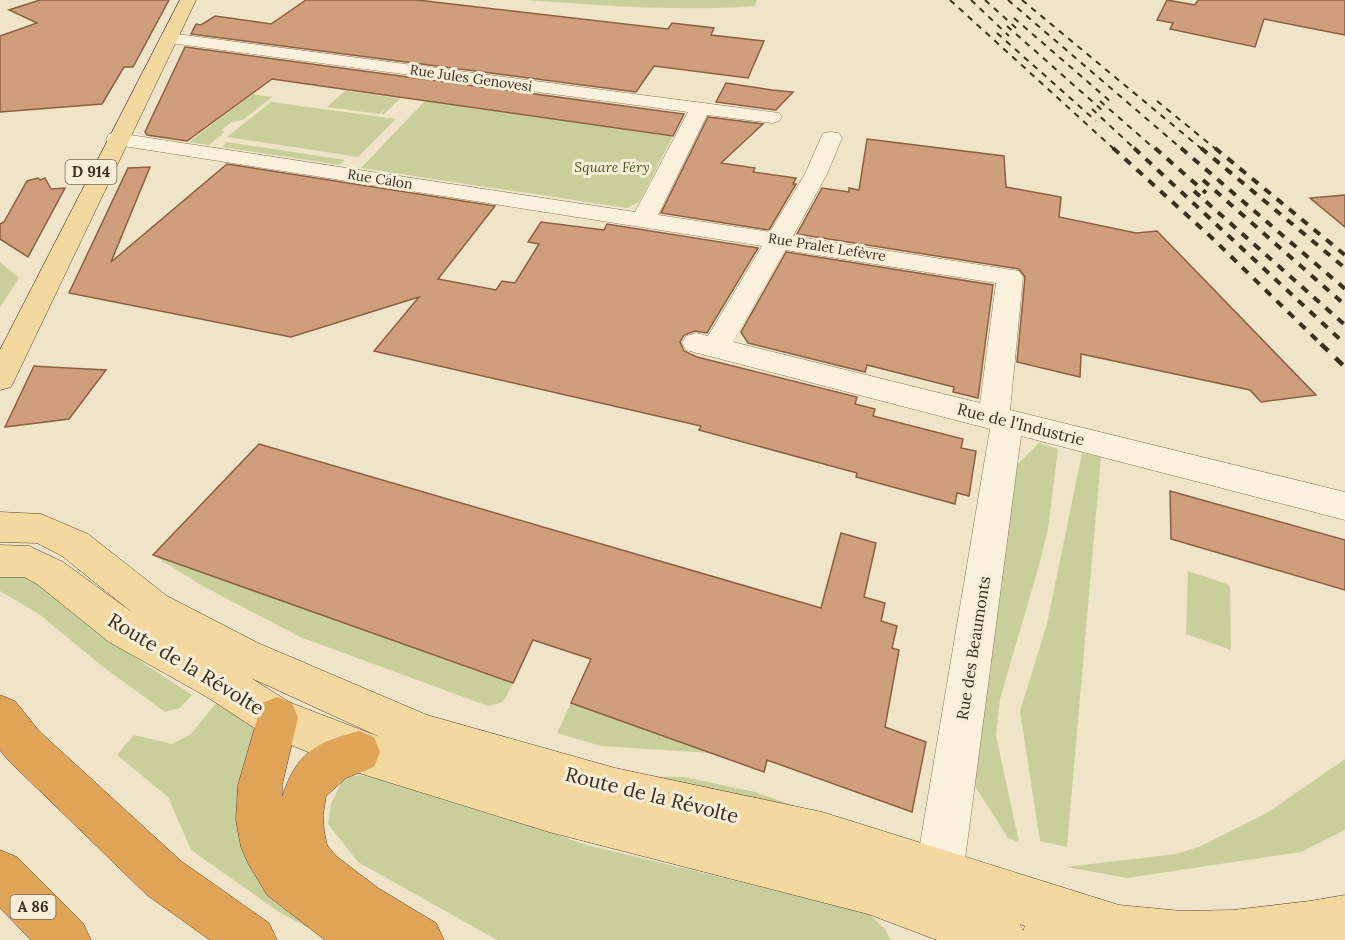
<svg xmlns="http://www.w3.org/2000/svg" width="1345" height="940" viewBox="0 0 1345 940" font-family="Lora,serif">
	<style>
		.green { fill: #c9cf9b }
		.building { fill: #cf9f7d; stroke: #8d5f41; stroke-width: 1.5 }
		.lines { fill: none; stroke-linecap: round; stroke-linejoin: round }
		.minor-casing { stroke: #8d765c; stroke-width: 1 }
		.major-casing { stroke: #5b4430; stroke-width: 1 }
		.highway-casing { stroke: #5b4430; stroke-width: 1 }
		.minor { fill: #faf1dc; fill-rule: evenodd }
		.major { fill: #f3d9a0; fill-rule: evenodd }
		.highway { fill: #e0a458; fill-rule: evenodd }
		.rail-far2 { stroke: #3d2e20; stroke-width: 2; stroke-dasharray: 6 6; stroke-linecap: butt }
		.rail-far1 { stroke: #3d2e20; stroke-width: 4; stroke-dasharray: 8 8; stroke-linecap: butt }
		.rail { stroke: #3d2e20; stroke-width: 4.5; stroke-dasharray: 10 10; stroke-linecap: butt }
		.labels { text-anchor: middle; stroke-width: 6; stroke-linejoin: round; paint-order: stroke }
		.far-street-label { font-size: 14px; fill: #3d2e20; stroke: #f7eed8 }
		.far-park-label { font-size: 14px; font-style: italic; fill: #4d5a26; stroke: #f7eed8 }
		.shield { fill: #f7eed8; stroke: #756857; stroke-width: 1.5 }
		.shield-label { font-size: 15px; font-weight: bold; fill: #3d2e20 }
		.street-label { font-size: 16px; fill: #3d2e20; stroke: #f7eed8 }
		.near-street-label { font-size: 20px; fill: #3d2e20; stroke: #f7eed8 }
	</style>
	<rect width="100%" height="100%" fill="#f0e4c8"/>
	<g class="green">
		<path d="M 524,0 L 757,0 L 755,6 C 678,12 600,5 524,0 Z"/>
		<polygon points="452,82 457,83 438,103 673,136 639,202 627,208 361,168 425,101 429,98 435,98"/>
		<polygon points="345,91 396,98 400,99 384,114 381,114 385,109 379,114 327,107"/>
		<polygon points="253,94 272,97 243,120 232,122 221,130 225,132 209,145 189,142"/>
		<polygon points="271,102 396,119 358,157 227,137"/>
		<polygon points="227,142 345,160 340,165 222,147"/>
		<polygon points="0,262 19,278 0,307"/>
		<polygon points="1039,443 1058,449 1048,529 1040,562 1000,699 996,736 1019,842 1008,838 960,763 1002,480"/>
		<polygon points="1082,453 1101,457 1067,847 1040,841 1020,711 1047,624"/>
		<polygon points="153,555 513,683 503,702 488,706 300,637 201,585"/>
		<polygon points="1188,571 1230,585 1231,650 1186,634"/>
		<polygon points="0,574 30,578 116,645 192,695 180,708 165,712 102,666 39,614 0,591"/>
		<polygon points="216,703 261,726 251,798 331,940 279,912 191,850 168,797 117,755 134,735 172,744 191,734"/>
		<polygon points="571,703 711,753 601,746 557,733"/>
		<polygon points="1345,759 1345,830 1301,852 1127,878 1066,867 1176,854 1201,846 1267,813"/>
		<polygon points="388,775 583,844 868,913 885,929 891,940 497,940 358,862 328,824 331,804 344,776"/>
		<polygon points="610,776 684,777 755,792 858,828"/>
	</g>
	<g class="building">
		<polygon points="40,0 169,0 133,67 124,67 102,104 0,112 0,36 37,23 9,10"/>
		<polygon points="306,0 417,0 668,29 672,23 714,28 711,35 764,41 748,78 654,66 636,92 191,34 196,24 201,25 215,16 271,24"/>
		<polygon points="1167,0 1195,5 1198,0 1345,0 1345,35 1264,19 1255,47 1170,29 1173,23 1157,20"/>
		<polygon points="185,47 684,114 673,136 272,79 187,141 147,135 145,132"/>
		<polygon points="726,83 772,90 793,92 776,110 716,102"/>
		<polygon points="708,117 763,124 721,163 755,168 753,172 796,178 793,184 796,184 769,230 661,213"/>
		<polygon points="867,139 1004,156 1006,187 1061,197 1059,217 1136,233 1157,231 1316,395 1261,402 1250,390 1081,354 1080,377 1017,362 1025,277 1019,269 797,234 822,188 849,192 849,188 859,190"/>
		<polygon points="227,164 495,206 438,279 496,290 502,281 515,283 539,244 528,242 541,222 604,230 607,224 758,248 707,333 695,331 684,335 680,342 684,351 697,357 857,397 855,404 875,409 873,416 963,439 961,448 976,451 969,496 957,493 955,504 856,477 857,473 699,430 701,426 374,351 419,297 291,337 69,293 128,168 150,167 111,262"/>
		<polygon points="38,178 40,180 45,178 51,189 65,188 28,257 0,239 0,224 4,222 27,181"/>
		<polygon points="1345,195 1345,227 1310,198"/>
		<polygon points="786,252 993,285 978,398 953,392 954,387 867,365 865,372 748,343 741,332"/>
		<polygon points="34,366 49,367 106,370 69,419 5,427"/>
		<polygon points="259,444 821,608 841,533 876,543 864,597 885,603 881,621 897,626 892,648 899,650 885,727 926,742 912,812 767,760 764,772 571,703 591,659 533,640 513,683 153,555"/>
		<polygon points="1170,491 1345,540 1345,590 1171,539"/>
	</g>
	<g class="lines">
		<g class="minor-casing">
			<path id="minor" d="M 169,33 L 779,113 L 782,117 L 779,121 L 772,123 L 707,115 L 658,215 L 770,232 L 805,174 L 823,133 L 831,132 L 839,133 L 842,138 L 827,174 L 793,236 L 1019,271 L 1023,277 L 1010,410 L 1345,492 L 1345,520 L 1021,436 L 963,874 L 956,891 L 939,898 L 922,891 L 915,874 L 990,429 L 686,350 L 682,343 L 686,336 L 696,333 L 708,336 L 762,246 L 117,145 L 109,144 L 106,139 L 109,134 L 117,133 L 635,212 L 688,112 L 163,42 L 160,38 L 163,34 ZM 785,250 L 996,283 L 980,403 L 733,342 Z"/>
		</g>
		<g class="major-casing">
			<g id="major">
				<polygon points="180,0 196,0 15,379 11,387 0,390 0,350"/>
				<path d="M 0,512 L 41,514 L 88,534 L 167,596 L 258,643 L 427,715 L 615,768 L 822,812 L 1119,905 L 1182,911 L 1233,910 L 1310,901 L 1345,895 L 1345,940 L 937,940 L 868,914 L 549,832 L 359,773 L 262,733 L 207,697 L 109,642 L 37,584 L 24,577 L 0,577 L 0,545 L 29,546 L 63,562 L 133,613 L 62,556 L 37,543 L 0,542 ZM 251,678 L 380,737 L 291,703 ZM 1020,924 L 1025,926 L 1023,931 Z"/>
			</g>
		</g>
		<g class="highway-casing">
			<g id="highway">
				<polygon points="0,695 15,701 39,731 181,861 269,923 277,940 210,940 147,895 9,761 0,750"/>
				<path d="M 277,697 L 292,703 L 298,718 L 282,785 L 282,797 C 297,752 315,743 359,731 L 374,737 L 380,752 L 374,767 L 346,778 L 326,796 L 323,815 L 324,831 L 327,845 L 336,856 L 378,888 L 436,923 L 444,940 L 325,940 L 267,895 L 248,863 L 241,847 L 236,820 L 238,785 L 262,703 Z"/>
				<polygon points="0,850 17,857 83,923 91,940 31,940 0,908"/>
			</g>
		</g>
		<use href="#minor" class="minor"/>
		<use href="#major" class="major"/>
		<use href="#highway" class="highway"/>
		<g class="rail-far2">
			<polyline points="950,0 1115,150"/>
			<polyline points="971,0 1009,36"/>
			<polyline points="985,0 1016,28"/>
			<polyline points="1008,0 1183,150"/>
			<polyline points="1022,0 1203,150"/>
			<polyline points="1014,18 1111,102"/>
			<polyline points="1007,26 1103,111"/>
			<polyline points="997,33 1096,121"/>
			<polyline points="1100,101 1156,150"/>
			<polyline points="1157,101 1217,150"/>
			<polyline points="1092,109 1136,150"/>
		</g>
		<g class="rail-far1">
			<polyline points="1113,148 1211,237 1323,346"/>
			<polyline points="1134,148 1345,344"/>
			<polyline points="1155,148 1206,193"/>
			<polyline points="1181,148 1345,289"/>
			<polyline points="1201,148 1345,268"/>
			<polyline points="1215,148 1345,255"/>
			<polyline points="1203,180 1345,305"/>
			<polyline points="1194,191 1345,325"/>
		</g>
		<polyline class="rail" points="1321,344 1345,367"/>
	</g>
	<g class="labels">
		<g class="far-street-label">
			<text transform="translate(471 78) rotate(8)" y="5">Rue Jules Genovesi</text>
			<text transform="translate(380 179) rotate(9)" y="5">Rue Calon</text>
			<text transform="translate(827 247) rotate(9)" y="5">Rue Pralet Lefèvre</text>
		</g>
		<g class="far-park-label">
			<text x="612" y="172">Square Féry</text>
		</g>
		<g class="shield">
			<rect x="65.5" y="160" width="51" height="24" rx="4.5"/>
			<rect x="10.5" y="895" width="45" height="24" rx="4.5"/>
		</g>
		<g class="shield-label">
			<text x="91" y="177">D 914</text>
			<text x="33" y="912">A 86</text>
		</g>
		<g class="street-label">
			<text transform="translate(1021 424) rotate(14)" y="6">Rue de l'Industrie</text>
			<text transform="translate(973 648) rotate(-81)" y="6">Rue des Beaumonts</text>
		</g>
		<g class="near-street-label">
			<text transform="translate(186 664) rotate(31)" y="7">Route de la Révolte</text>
			<text transform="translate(652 795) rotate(14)" y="7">Route de la Révolte</text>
		</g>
	</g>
</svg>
